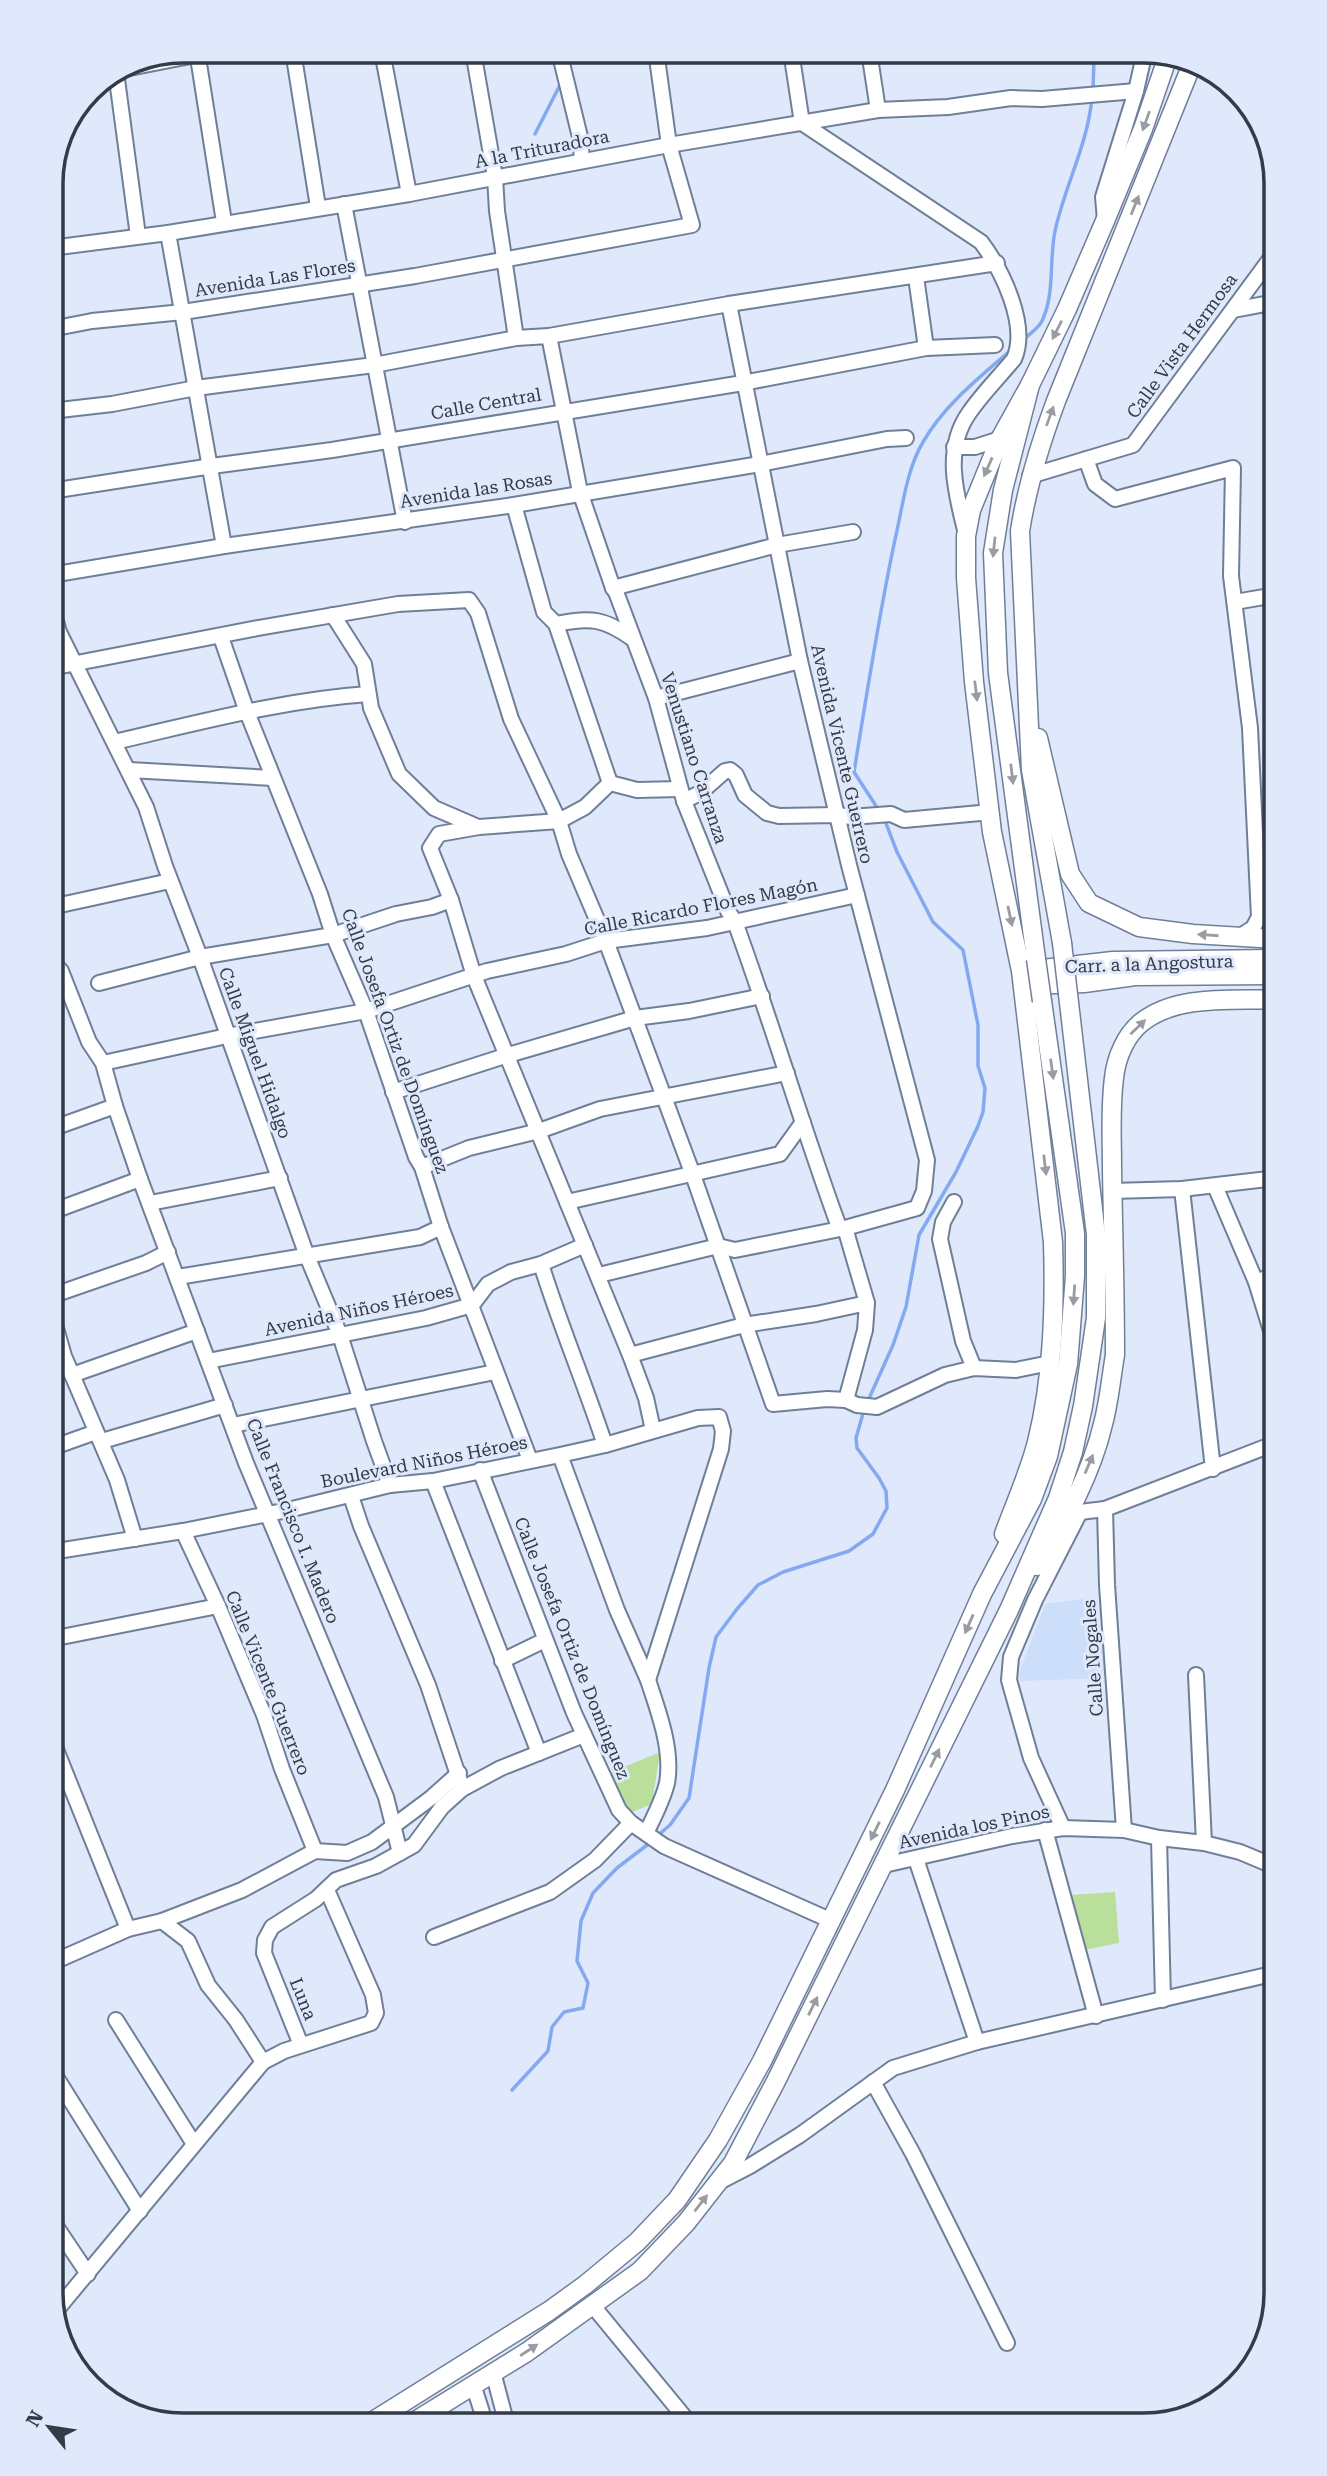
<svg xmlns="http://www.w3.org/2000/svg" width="1327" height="2476" viewBox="0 0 1327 2476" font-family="'Roboto Serif',serif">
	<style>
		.built { fill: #cddefa }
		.green { fill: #badf9b }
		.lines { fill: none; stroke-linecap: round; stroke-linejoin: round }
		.stream { stroke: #83aaf1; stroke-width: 3.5 }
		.minor-casing { stroke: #707f99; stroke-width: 18 }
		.major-casing { stroke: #707f99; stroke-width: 21 }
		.minor { stroke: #fff; stroke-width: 14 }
		.major { stroke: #fff; stroke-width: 18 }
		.major-bridge-casing { stroke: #707f99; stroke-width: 21; stroke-linecap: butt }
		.major-bridge { stroke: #fff; stroke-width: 18 }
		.oneway { fill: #9a9ca2 }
		.labels { text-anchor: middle; stroke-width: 6; stroke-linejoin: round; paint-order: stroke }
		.street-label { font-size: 18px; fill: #343a46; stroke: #dfe9fb }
		.rim { fill: none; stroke: #343a46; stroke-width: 3.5 }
	</style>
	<rect width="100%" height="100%" fill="#dfe9fb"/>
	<polygon class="built" points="1096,1597 1106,1678 1020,1681 1019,1673 1045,1604"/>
	<g class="green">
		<polygon points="660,1752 652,1804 627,1814 610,1773"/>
		<polygon points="1115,1892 1119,1943 1084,1950 1071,1895"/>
	</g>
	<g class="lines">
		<g class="stream">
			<polyline points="1090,51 1094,59 1093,89"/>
			<polyline points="535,134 561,83"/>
			<path d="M 1023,340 C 1029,334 1038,329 1042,321 C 1055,294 1049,260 1055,231 C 1065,185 1088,144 1092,97"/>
			<path d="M 880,812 L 854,772 C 867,693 879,613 896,535 C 903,504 907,469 923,442 C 944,405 980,377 1011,350"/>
			<polyline points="867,1403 893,1345 906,1307 919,1235 956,1172 978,1126 983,1112 985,1088 978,1066 978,1025 963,950 933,922 897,852 884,818"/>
			<polyline points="656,1837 670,1825 689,1798 709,1668 716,1637 737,1609 758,1585 783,1572 849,1551 873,1534 887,1508 886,1491 879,1478 857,1448 856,1438 864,1410"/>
			<polyline points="512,2090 548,2051 552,2027 564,2012 583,2008 588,1983 577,1961 581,1921 593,1893 617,1868 651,1842"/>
		</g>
		<g class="minor-casing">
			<g id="minor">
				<polyline points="197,51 224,222"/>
				<polyline points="293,51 318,207"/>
				<polyline points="382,51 409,194"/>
				<polyline points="473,51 495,177 497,211 516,338"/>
				<polyline points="559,51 580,137 582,160"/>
				<polyline points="791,51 802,123"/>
				<polyline points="869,51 878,110"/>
				<polyline points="119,70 216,51"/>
				<polyline points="116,72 138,236"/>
				<path d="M 802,123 L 981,242 C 1002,270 1029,325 1014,359 C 999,377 982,394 969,413 C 943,450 956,494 966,534"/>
				<polyline points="344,204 405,522"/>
				<polyline points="1105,220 1103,197 1136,91 1145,51"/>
				<polyline points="168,233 224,546"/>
				<polyline points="51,248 168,233 409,194 669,145 878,110 948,107 1011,98 1042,99 1136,91"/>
				<polyline points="916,277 926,348"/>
				<polyline points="1233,310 1276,302"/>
				<polyline points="51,329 92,321 183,312 415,276 692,225 669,145 656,51"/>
				<path d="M 549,336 L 580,492 L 613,588 L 616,592 L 656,698 L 684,801 L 728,911 L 735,922 C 772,1023 802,1126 839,1227"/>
				<polyline points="51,411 112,404 196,388 374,365 516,338 549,336 729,304 997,263"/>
				<polyline points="954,447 975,447 1000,439"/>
				<polyline points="1086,459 1095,484 1115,499 1233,468 1231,576 1250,728 1259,917 1253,928 1239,937"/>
				<polyline points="1030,476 1133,445 1276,251"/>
				<polyline points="51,491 212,466 332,450 743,383 926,348 995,345"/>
				<polyline points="514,505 544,612 556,624 610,783"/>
				<polyline points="51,575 224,546 514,505 760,464 887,439 906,438"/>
				<polyline points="613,588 777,545 853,532"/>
				<polyline points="1235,602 1276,595"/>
				<polyline points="51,604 59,632 146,807 165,866 200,957 307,1256 340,1335 374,1441 390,1485"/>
				<polyline points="333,615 364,664 371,708 399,774 434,808 478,827"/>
				<path d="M 556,624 C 590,617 604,618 633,639"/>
				<polyline points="221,637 247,712 320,894 333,935 366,1011 416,1157 422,1167 441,1227 530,1460"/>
				<polyline points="51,668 258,628 398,604 469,600 478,613 511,719 559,821 569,854 606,941 693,1175 773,1404 827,1399 846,1400 857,1405 877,1407 945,1375 974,1368 1016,1370 1050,1363"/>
				<polyline points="656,698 800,661"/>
				<path d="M 114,742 C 198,723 282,700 368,694"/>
				<polyline points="129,770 273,778"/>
				<polyline points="684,801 700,793 725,771 730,770 736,775 745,795 767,813 779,816 838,815 851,817 891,814 904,820 991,812"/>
				<polyline points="51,907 170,881"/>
				<polyline points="51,953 54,950 51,940"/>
				<polyline points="51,960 61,971 89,1042 103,1063 115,1106 140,1179 246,1463 386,1797 400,1853"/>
				<polyline points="99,983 200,957 333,935 396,914 432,907 451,900"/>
				<polyline points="103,1063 227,1036 366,1011 487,971 566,954 606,941 707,928 857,895"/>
				<polyline points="393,1092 508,1055 635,1018 689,1011 762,996"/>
				<polyline points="51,1129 115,1106"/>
				<polyline points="422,1167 469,1148 539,1131 600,1109 787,1073"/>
				<polyline points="1215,1186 1256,1282 1276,1347"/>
				<polyline points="1182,1189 1213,1469"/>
				<polyline points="1112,1191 1182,1189 1276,1178"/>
				<polyline points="567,1202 780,1154 803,1122"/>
				<polyline points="954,1202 943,1222 940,1239 963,1341 974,1368"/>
				<polyline points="150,1203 280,1178"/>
				<polyline points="51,1212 140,1179"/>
				<polyline points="845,1228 867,1303"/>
				<path d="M 541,1264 C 560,1325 585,1384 605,1445"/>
				<polyline points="599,1275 718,1246 735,1250 845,1228 917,1208 924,1191 927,1160 849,865 800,661 729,304"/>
				<polyline points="178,1277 420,1237 441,1227"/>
				<polyline points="1256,1282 1276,1274"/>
				<polyline points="51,1296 146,1263 168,1252"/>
				<polyline points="51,1311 64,1356 117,1480 135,1539"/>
				<polyline points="630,1355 744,1325 816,1314 867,1303 865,1330 846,1400"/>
				<polyline points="208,1361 426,1318 472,1305 488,1284 511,1272 541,1264 585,1245"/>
				<polyline points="72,1375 197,1331"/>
				<polyline points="233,1425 495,1372"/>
				<polyline points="653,1430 646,1398 630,1355 474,976 451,900 430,848 439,834 479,827 559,821 585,807 610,783 637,790 680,789"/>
				<polyline points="102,1441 225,1405"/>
				<polyline points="51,1448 96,1432"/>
				<polyline points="480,1470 574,1713 619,1810 631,1823 664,1846 832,1921"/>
				<polyline points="433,1481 539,1753"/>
				<polyline points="351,1496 361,1526 428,1685 460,1781"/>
				<polyline points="1105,1509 1107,1585 1124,1830"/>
				<polyline points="1070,1511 1080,1512 1105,1509 1276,1443"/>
				<polyline points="183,1531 218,1606 264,1715 282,1769 315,1851"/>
				<polyline points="51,1552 183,1531 288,1510 390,1485 433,1481 560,1455 605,1445 698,1418 719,1417 723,1431 721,1449 648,1680 617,1610 560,1455"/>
				<polyline points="51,1639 218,1606"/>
				<polyline points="502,1661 545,1640"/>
				<polyline points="1196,1675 1204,1843"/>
				<polyline points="51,1737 128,1929"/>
				<polyline points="1063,1828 1031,1758 1009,1680 1011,1657 1035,1600 1080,1512"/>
				<polyline points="1045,1830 1096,2016"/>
				<path d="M 646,1833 C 654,1817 663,1800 667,1783 C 673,1749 658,1711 648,1680"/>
				<polyline points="1159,1838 1163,2000"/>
				<polyline points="916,1859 977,2042"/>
				<polyline points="884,1865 1012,1836 1063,1828 1124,1830 1159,1838 1204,1843 1240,1852 1276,1867"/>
				<polyline points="162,1921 188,1941 208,1985 236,2020 263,2062"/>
				<polyline points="434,1937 550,1892 595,1860 631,1823"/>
				<polyline points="51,1963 128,1929 162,1921 242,1890 315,1851 347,1853 372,1842 431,1798 459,1773"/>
				<polyline points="116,2020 194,2144"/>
				<polyline points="301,2045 264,1953 265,1940 272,1927 316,1899 336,1880 376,1866 414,1845 442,1807 462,1789 501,1768 584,1735"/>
				<polyline points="51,2069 140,2211"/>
				<polyline points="873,2082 913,2154 1007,2343"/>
				<polyline points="721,2181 750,2166 800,2135 893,2068 977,2042 1276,1973"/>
				<polyline points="51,2219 88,2274"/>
				<polyline points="593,2306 691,2425"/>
				<polyline points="55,2312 263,2062 284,2051 371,2023 376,2013 373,1995 327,1890"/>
				<polyline points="493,2372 507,2425"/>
				<polyline points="473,2384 486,2425"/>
			</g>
		</g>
		<g class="major-casing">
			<g id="major">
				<polyline points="1038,738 1070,874 1089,903 1139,927 1193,934 1276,939"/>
				<path d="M 1062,943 L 1031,770 L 1020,531 C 1027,486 1040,444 1056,401 L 1192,64"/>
				<polyline points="1036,959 998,673 993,553 1003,490 1030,385 1067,309 1105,221 1143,129 1168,56"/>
				<polyline points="1025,971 1113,961 1276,959"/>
				<polyline points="1027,985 1084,983 1135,976 1276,975"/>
				<path d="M 1004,1534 C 1015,1504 1029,1473 1037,1442 C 1053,1377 1055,1309 1053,1242 L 1021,971 L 992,832 L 974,682 L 966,578 L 966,536 L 971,510 L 1000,439 L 1030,385"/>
				<path d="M 1037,1566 C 1064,1525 1092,1472 1103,1424 C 1109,1402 1111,1378 1115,1355 C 1115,1293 1113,1231 1112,1168 C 1112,1138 1110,1108 1114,1078 C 1116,1058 1126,1034 1142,1022 C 1178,994 1233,1001 1276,999"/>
				<polyline points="367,2425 549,2311 585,2285 637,2242 677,2200 718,2140 762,2061 895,1790 982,1594 1032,1499 1048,1456 1068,1364 1075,1276 1075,1233 1042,1001"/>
				<polyline points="409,2425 527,2352 640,2271 686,2223 733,2163 776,2081 1009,1610 1058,1498 1073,1452 1083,1406 1096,1318 1096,1235 1068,994"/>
			</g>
		</g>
		<use href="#minor" class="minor"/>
		<use href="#major" class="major"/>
		<g class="major-bridge-casing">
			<g id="major-bridge">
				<polyline points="1062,943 1068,994"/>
				<polyline points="1036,959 1042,1001"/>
			</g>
		</g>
		<use href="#major-bridge" class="major-bridge"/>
	</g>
	<defs><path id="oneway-solid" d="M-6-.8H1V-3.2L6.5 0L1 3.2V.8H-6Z" transform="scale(1.75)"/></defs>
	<g class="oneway">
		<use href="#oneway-solid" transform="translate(1146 121) rotate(110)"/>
		<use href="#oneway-solid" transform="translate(1135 205) rotate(-68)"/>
		<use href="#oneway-solid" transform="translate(1057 330) rotate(117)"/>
		<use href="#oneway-solid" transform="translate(1050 416) rotate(-70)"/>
		<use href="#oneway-solid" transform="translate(988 467) rotate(114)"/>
		<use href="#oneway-solid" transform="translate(994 547) rotate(96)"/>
		<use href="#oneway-solid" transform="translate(976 691) rotate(83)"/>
		<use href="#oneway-solid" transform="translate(1012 774) rotate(83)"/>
		<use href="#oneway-solid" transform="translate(1010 916) rotate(78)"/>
		<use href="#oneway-solid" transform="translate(1208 935) rotate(-176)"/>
		<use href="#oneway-solid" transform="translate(1138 1027) rotate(-44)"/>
		<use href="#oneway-solid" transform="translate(1052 1069) rotate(82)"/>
		<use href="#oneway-solid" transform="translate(1045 1165) rotate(83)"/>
		<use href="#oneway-solid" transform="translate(1074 1295) rotate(94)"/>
		<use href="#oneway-solid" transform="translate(1089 1464) rotate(-67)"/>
		<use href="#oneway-solid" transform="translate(969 1624) rotate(114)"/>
		<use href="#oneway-solid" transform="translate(935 1758) rotate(-64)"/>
		<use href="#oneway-solid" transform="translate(875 1831) rotate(116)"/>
		<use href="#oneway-solid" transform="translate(813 2006) rotate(-64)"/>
		<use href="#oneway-solid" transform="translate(701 2203) rotate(-52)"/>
		<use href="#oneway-solid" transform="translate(529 2350) rotate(-33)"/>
	</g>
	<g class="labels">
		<g class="street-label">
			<text transform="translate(542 149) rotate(-11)" y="6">A la Trituradora</text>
			<text transform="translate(275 278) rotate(-9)" y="6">Avenida Las Flores</text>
			<text transform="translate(1182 346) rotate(-54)" y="6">Calle Vista Hermosa</text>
			<text transform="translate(486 404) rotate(-10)" y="6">Calle Central</text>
			<text transform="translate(476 490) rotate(-9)" y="6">Avenida las Rosas</text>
			<text transform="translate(842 754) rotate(77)" y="6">Avenida Vicente Guerrero</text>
			<text transform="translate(694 758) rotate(72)" y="6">Venustiano Carranza</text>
			<text transform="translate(701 907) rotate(-11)" y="6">Calle Ricardo Flores Magón</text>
			<text transform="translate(1149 964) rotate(-2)" y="6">Carr. a la Angostura</text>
			<text transform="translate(395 1041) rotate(70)" y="6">Calle Josefa Ortiz de Domínguez</text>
			<text transform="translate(255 1053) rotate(70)" y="6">Calle Miguel Hidalgo</text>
			<text transform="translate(359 1310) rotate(-12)" y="6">Avenida Niños Héroes</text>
			<text transform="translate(424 1462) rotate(-11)" y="6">Boulevard Niños Héroes</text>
			<text transform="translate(293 1521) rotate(68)" y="6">Calle Francisco I. Madero</text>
			<text transform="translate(572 1648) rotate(68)" y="6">Calle Josefa Ortiz de Domínguez</text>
			<text transform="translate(1093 1658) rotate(-94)" y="6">Calle Nogales</text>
			<text transform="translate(268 1683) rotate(68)" y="6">Calle Vicente Guerrero</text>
			<text transform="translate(974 1827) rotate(-12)" y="6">Avenida los Pinos</text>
			<text transform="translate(303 1999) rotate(68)" y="6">Luna</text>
		</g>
	</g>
	<path d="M0 0H1327V2476H0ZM183 63H1144A120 120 0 0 1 1264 183V2293A120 120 0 0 1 1144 2413H183A120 120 0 0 1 63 2293V183A120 120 0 0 1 183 63Z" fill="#dfe9fb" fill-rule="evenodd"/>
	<path class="rim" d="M183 63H1144A120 120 0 0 1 1264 183V2293A120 120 0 0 1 1144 2413H183A120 120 0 0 1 63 2293V183A120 120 0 0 1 183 63Z"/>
	<g transform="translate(49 2427) rotate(300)" stroke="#dfe9fb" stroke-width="5" paint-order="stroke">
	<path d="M0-5L12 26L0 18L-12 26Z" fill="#343a46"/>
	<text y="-10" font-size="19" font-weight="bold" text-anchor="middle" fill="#343a46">N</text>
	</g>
</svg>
